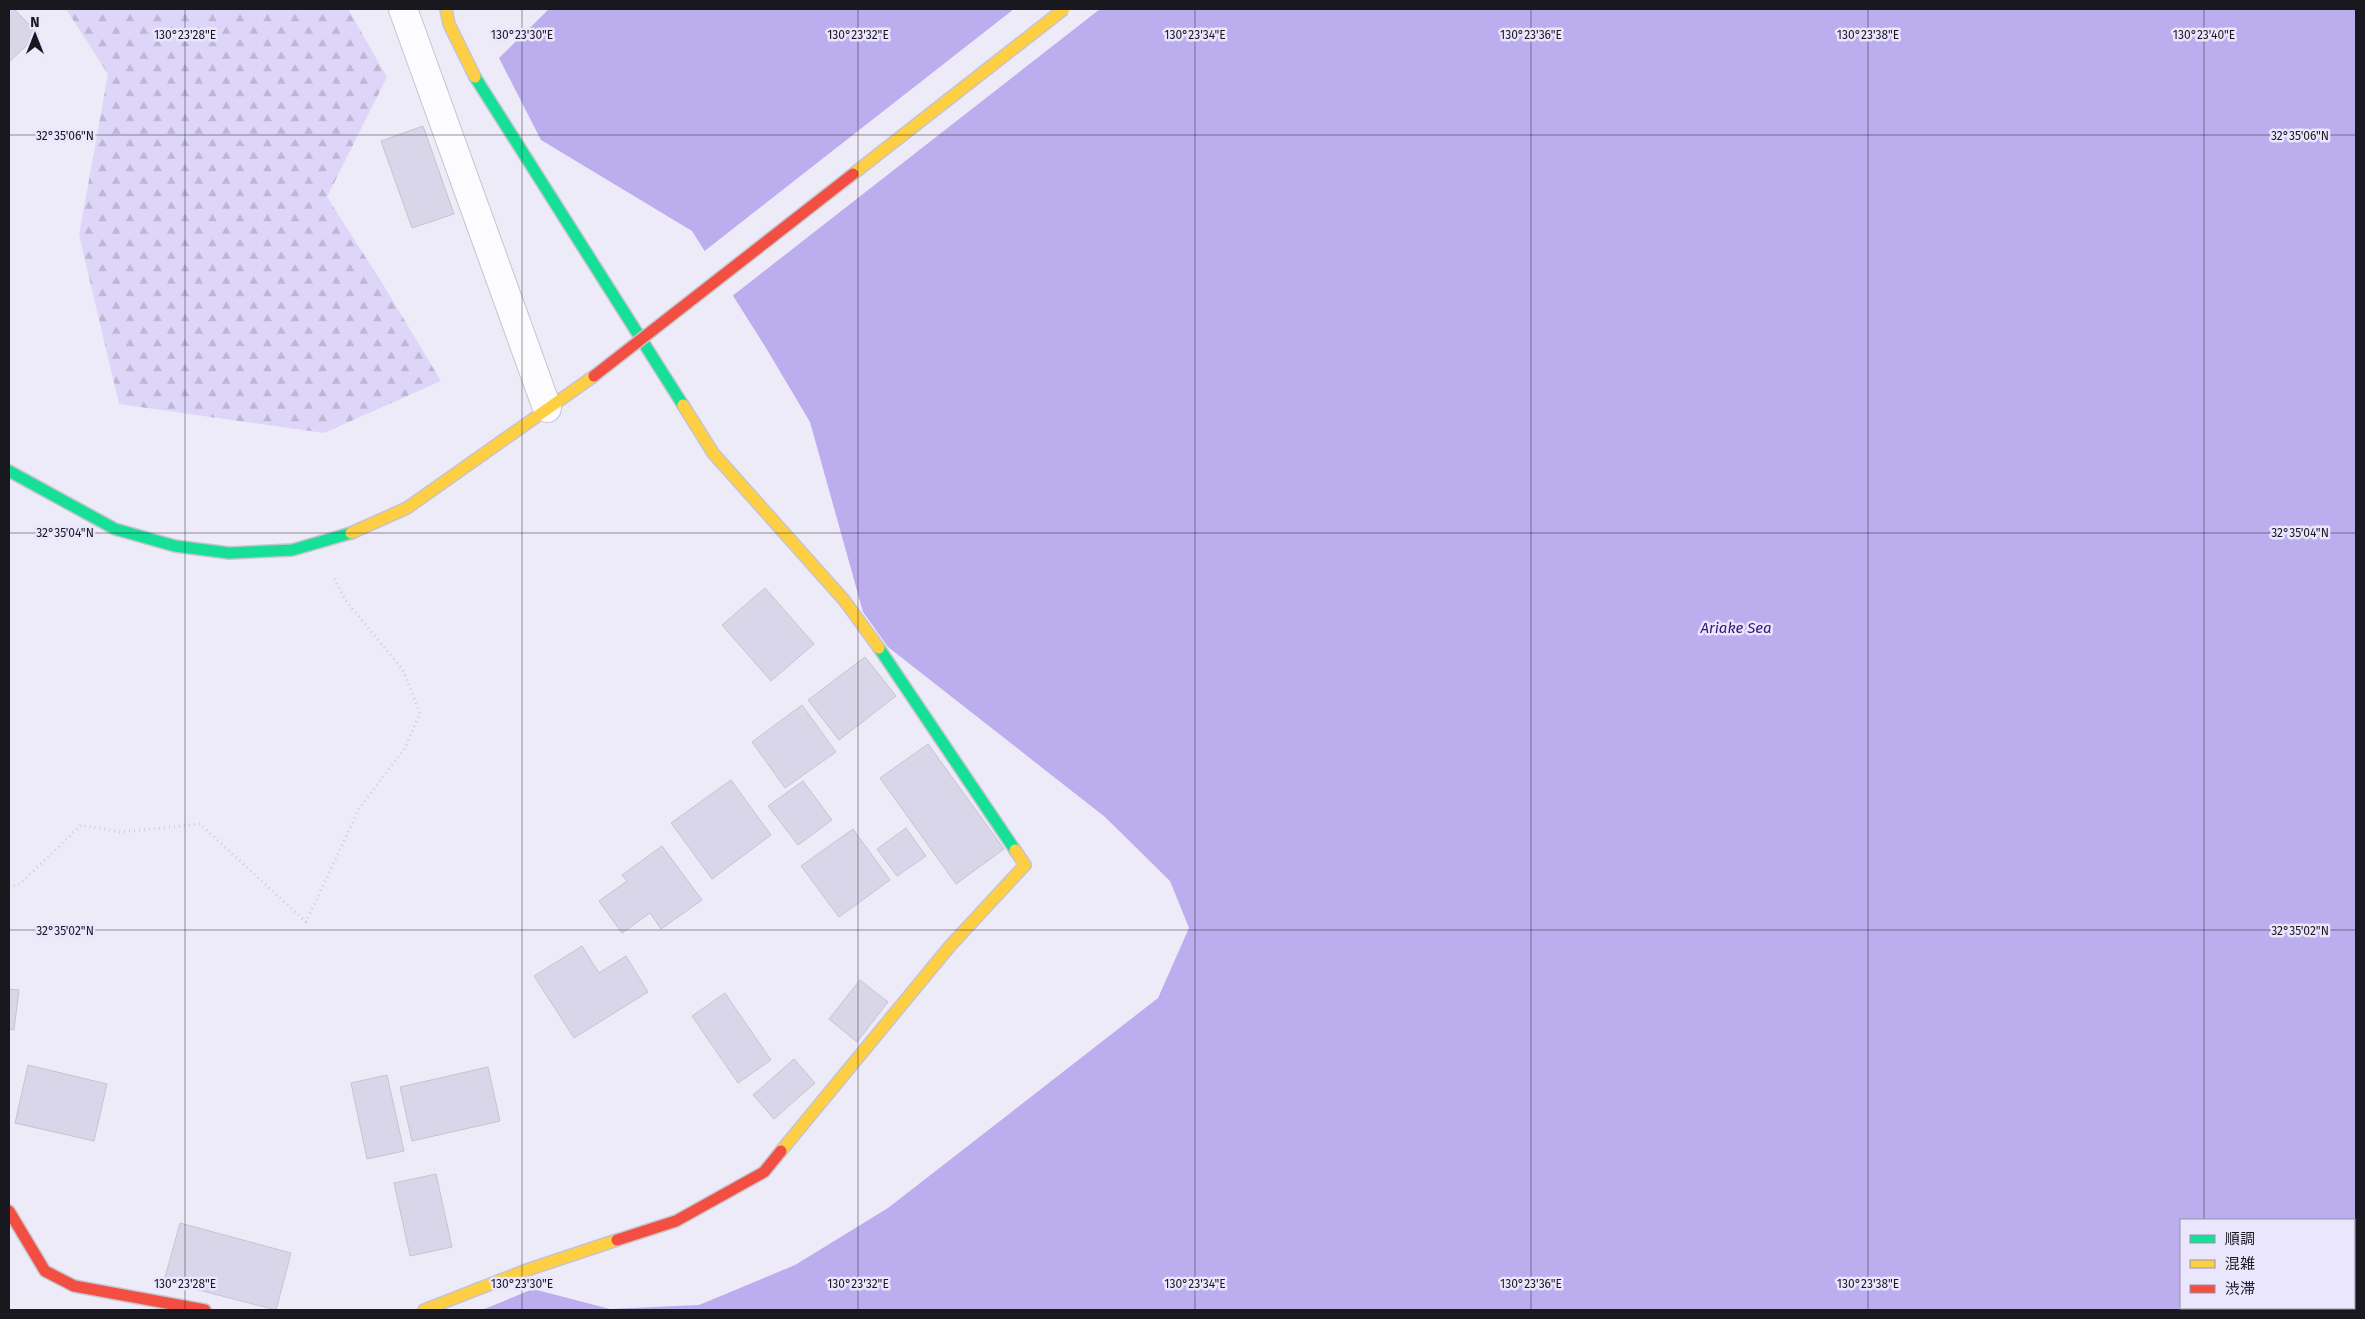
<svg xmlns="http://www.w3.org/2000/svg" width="2365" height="1319" viewBox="0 0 2365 1319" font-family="'Fira Sans','Noto Sans JP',sans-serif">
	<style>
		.forest { fill: url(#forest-firs) }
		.water { fill: #bcadee; fill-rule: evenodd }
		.pier { fill: #eeebf8 }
		.building { fill: #dad6ea; stroke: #c6c4ce }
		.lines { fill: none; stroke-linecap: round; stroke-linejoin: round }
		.street-casing { stroke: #c6c4ce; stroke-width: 30 }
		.fast-casing { stroke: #c6c4ce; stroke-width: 14 }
		.slow-casing { stroke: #c6c4ce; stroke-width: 14 }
		.jam-casing { stroke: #c6c4ce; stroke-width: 14 }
		.path { stroke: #cfcdd3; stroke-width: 3; stroke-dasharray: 1 4; stroke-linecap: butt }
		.street { stroke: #fcfcfe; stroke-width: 28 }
		.fast { stroke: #16e098; stroke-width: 11 }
		.slow { stroke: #ffcf43; stroke-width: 11 }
		.jam { stroke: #f24e42; stroke-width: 11 }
		.slow-bridge-casing { stroke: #c6c4ce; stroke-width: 14; stroke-linecap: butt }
		.jam-bridge-casing { stroke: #c6c4ce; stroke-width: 14; stroke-linecap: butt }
		.slow-bridge { stroke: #ffcf43; stroke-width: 11 }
		.jam-bridge { stroke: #f24e42; stroke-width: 11 }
		.ticks { fill: none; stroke: #19181f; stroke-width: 1; stroke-opacity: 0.45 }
		.labels { text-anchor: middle; stroke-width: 5; stroke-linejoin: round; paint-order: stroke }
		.water-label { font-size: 15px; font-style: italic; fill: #391076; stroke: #eae6fd }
		.ticks-label { font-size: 12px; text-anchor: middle; fill: #19181f; stroke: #eae6fd; stroke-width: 5; stroke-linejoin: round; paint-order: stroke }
	</style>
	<defs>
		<pattern id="forest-firs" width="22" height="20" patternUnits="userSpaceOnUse" patternTransform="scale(1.25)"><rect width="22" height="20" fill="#ddd6f9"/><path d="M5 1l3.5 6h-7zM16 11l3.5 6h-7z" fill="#bdb7d5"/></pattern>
	</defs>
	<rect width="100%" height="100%" fill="#eeebf8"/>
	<polygon class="forest" points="66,9 348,9 387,77 327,197 384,286 441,381 324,433 119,404 79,235 108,74"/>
	<path class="water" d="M 549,9 L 2356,9 L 2356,1310 L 482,1310 L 533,1289 L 610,1309 L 699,1305 L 795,1265 L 888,1208 L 1158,998 L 1189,928 L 1170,881 L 1105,817 L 888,647 L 863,612 L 810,422 L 766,348 L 692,231 L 541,140 L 499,58 ZM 2181,1220 L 2354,1220 L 2354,1308 L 2181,1308 Z"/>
	<polygon class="pier" points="1014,9 1100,9 731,297 702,253"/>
	<g class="building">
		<polygon points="9,9 14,9 39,34 9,62"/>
		<polygon points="423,126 454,214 412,228 381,141"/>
		<polygon points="765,588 814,644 771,681 722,625"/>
		<polygon points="865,657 896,696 839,740 808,700"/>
		<polygon points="802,705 836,752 785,788 752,742"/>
		<polygon points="928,744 1004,849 956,884 880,778"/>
		<polygon points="731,780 771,835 712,879 671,823"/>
		<polygon points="803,781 832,820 798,845 768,806"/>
		<polygon points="906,828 926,856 897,876 877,849"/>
		<polygon points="853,829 890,880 839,917 801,866"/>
		<polygon points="662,846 702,900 661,929 650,913 622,933 599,901 627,881 622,875"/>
		<polygon points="582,946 599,973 626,956 648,992 574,1038 534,976"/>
		<polygon points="860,980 888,1002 857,1042 829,1019"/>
		<polygon points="9,989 19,990 14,1030 9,1029"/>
		<polygon points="725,993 771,1060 738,1083 692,1016"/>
		<polygon points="794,1059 815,1083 774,1119 753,1095"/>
		<polygon points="28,1065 107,1084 94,1141 15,1123"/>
		<polygon points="488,1067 500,1121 412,1141 400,1087"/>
		<polygon points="387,1075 404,1151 367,1159 351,1083"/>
		<polygon points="436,1174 452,1247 410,1256 394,1183"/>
		<polygon points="180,1223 291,1253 276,1310 164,1281"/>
	</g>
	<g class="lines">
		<g class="street-casing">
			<polyline id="street" points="403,9 547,408"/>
		</g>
		<g class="fast-casing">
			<g id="fast">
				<polyline points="475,77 683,405"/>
				<polyline points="9,471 115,529 175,546 229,553 292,550 351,533"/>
				<polyline points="879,648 1015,850"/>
			</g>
		</g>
		<g class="slow-casing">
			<g id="slow">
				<polyline points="446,9 449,24 475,77"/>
				<polyline points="683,405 713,453 844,600 879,648"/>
				<polyline points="351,533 407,508 594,376"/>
				<polyline points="781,1151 950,946 1025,865 1015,850"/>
				<polyline points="424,1310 524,1271 617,1240"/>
			</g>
		</g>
		<g class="jam-casing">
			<g id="jam">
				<polyline points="9,1211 45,1271 74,1286 205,1310"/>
				<polyline points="617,1240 676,1221 764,1172 781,1151"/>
			</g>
		</g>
		<polyline class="path" points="9,887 20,884 81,825 121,832 200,824 306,922 359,809 405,748 420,713 403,670 345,600 333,576"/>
		<use href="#street" class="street"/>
		<use href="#fast" class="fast"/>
		<use href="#slow" class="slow"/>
		<use href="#jam" class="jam"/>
		<g class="slow-bridge-casing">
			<polyline id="slow-bridge" points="853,174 1064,9"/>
		</g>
		<g class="jam-bridge-casing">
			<polyline id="jam-bridge" points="594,376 853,174"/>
		</g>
		<use href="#slow-bridge" class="slow-bridge"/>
		<use href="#jam-bridge" class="jam-bridge"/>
	</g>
	<path class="ticks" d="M 185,9 L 185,1310M 522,9 L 522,1310M 858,9 L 858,1310M 1195,9 L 1195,1310M 1531,9 L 1531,1310M 1868,9 L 1868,1310M 2204,9 L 2204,1220M 9,135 L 2356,135M 9,533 L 2356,533M 9,930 L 2356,930M 2204,1308 L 2204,1310"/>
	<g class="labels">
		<g class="water-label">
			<text x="1736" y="633">Ariake Sea</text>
		</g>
	</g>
	<g class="ticks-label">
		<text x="185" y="39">130°23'28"E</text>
		<text x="522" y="39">130°23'30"E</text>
		<text x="858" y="39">130°23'32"E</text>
		<text x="1195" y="39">130°23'34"E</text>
		<text x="1531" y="39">130°23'36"E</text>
		<text x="1868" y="39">130°23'38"E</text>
		<text x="2204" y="39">130°23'40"E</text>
		<text x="65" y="140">32°35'06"N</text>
		<text x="2300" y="140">32°35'06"N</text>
		<text x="65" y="537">32°35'04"N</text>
		<text x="2300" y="537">32°35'04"N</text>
		<text x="65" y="935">32°35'02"N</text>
		<text x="2300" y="935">32°35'02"N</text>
		<text x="185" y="1288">130°23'28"E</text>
		<text x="522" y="1288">130°23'30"E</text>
		<text x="858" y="1288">130°23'32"E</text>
		<text x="1195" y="1288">130°23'34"E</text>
		<text x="1531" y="1288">130°23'36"E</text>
		<text x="1868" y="1288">130°23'38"E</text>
	</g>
	<rect width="2365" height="1319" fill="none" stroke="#19181f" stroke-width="20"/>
	<rect x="2180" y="1219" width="175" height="90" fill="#eae6fd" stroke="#9694a4"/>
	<rect x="2190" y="1235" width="25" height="8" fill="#16e098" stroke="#9694a4"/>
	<text x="2225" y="1244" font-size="15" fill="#19181f">順調</text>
	<rect x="2190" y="1260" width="25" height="8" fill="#ffcf43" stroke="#9694a4"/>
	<text x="2225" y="1269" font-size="15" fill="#19181f">混雑</text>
	<rect x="2190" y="1285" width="25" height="8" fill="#f24e42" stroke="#9694a4"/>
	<text x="2225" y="1294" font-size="15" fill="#19181f">渋滞</text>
	<g transform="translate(35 35)" stroke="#eae6fd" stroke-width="4" paint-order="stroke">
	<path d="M0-4L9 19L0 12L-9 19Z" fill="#19181f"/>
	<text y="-8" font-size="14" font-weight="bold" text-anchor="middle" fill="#19181f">N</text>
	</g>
</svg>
